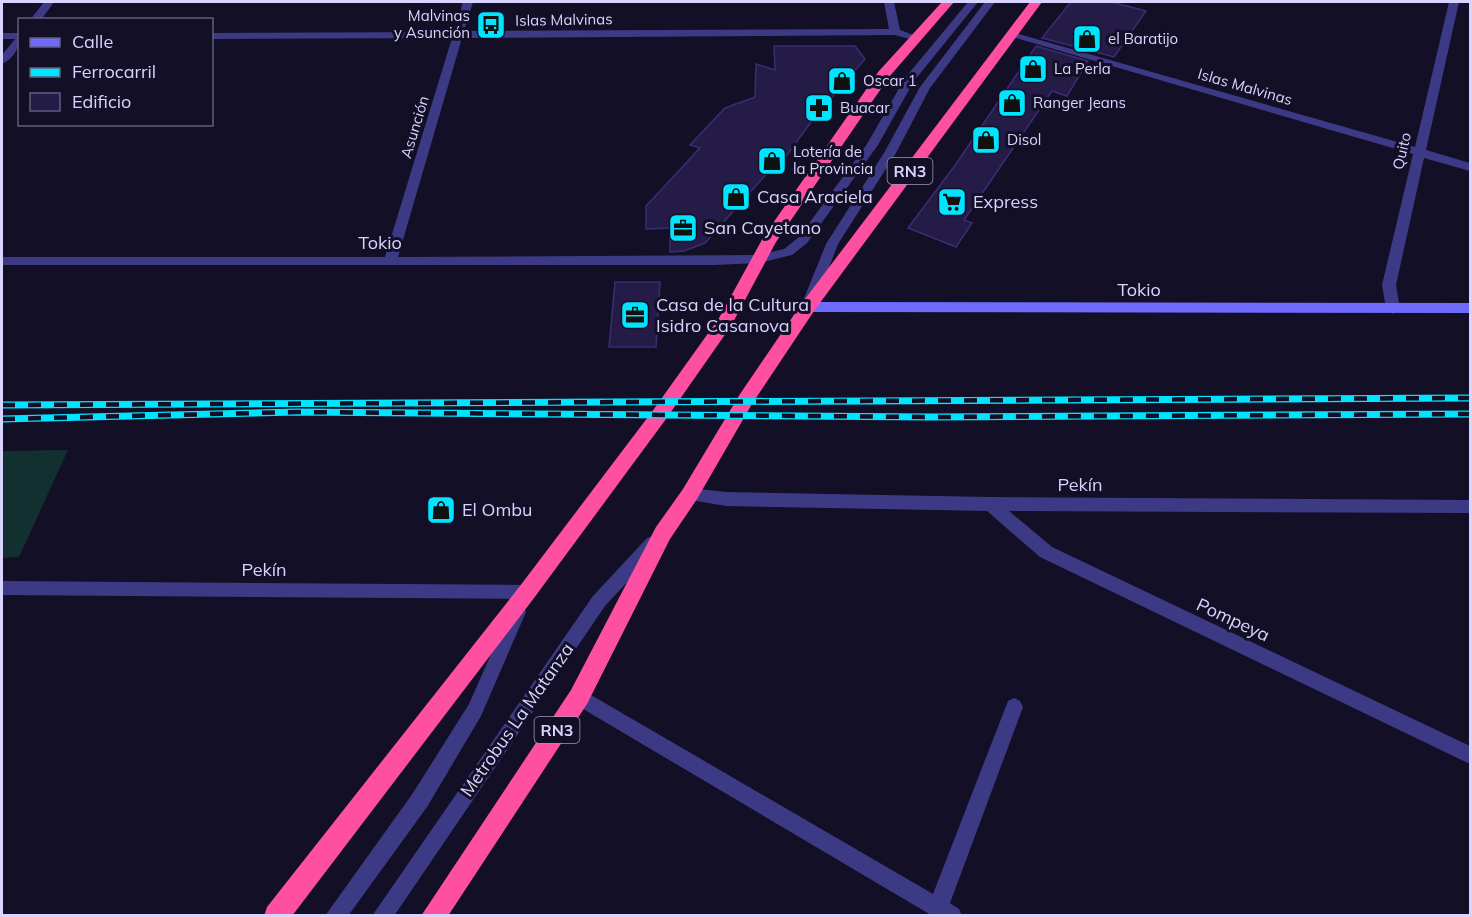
<svg xmlns="http://www.w3.org/2000/svg" width="1472" height="917" viewBox="0 0 1472 917" font-family="Mulish,sans-serif">
	<style>
		.green { fill: #12302f }
		.building { fill: #241b47; stroke: #3b2d73; stroke-width: 1.5 }
		.lines { fill: none; stroke-linecap: round; stroke-linejoin: round }
		.lane { fill: #3d3a85; fill-rule: evenodd }
		.street { fill: #3d3a85; fill-rule: evenodd }
		.secondary { fill: #6f6bff; fill-rule: evenodd }
		.highway { fill: #ff4fa3; fill-rule: evenodd }
		.rail-casing { stroke: #00e5ff; stroke-width: 7 }
		.rail { stroke: #130f26; stroke-width: 4.5; stroke-dasharray: 13; stroke-linecap: butt }
		.labels { text-anchor: middle; stroke-width: 6; stroke-linejoin: round; paint-order: stroke }
		.far-poi-label { font-size: 15px; fill: #d9d4ff; stroke: #130f26; text-anchor: start }
		.far-street-label { font-size: 15px; fill: #d9d4ff; stroke: #130f26 }
		.shield { fill: #130f26; stroke: #9e99be; stroke-width: 1.5 }
		.shield-label { font-size: 16px; font-weight: bold; fill: #d9d4ff }
		.poi-label { font-size: 18px; fill: #d9d4ff; stroke: #130f26; text-anchor: start }
		.street-label { font-size: 18px; fill: #d9d4ff; stroke: #130f26 }
	</style>
	<rect width="100%" height="100%" fill="#130f26"/>
	<polygon class="green" points="68,450 19,557 2,558 2,451"/>
	<g class="building">
		<polygon points="1071,2 1111,2 1146,11 1114,57 1042,38"/>
		<polygon points="774,46 855,46 865,59 811,122 773,174 768,172 705,243 684,251 670,252 670,228 646,229 646,206 700,148 690,145 725,108 755,97 756,64 775,70"/>
		<polygon points="1036,46 1088,61 1067,96 1052,91 964,220 972,223 956,247 908,228 956,164"/>
		<polygon points="615,282 660,282 656,347 609,347"/>
	</g>
	<g class="lines">
		<g class="lane">
			<polygon points="968,2 978,2 914,81 878,145 807,243 792,255 759,263 755,262 753,259 755,256 784,249 799,237 867,144 905,78"/>
			<polygon points="985,2 995,2 930,88 896,153 838,244 815,304 805,304 803,301 826,244 884,153 920,87"/>
			<polygon points="653,536 659,538 661,543 659,548 605,606 394,916 372,916 593,596 647,538"/>
			<polygon points="518,604 524,607 526,612 481,716 427,807 348,916 325,916 413,793 469,704 512,607"/>
			<polygon points="579,688 933,894 1008,701 1014,698 1020,701 1023,707 950,903 959,909 962,916 931,915 573,703 570,697 573,691"/>
		</g>
		<g class="street">
			<polygon points="44,2 54,2 41,20 30,20"/>
			<polygon points="463,2 473,2 464,31 889,29 884,2 894,2 900,30 922,38 917,41 895,35 462,38 398,257 759,255 765,259 759,263 714,265 2,265 2,257 385,257 452,38 212,39 212,33 454,32"/>
			<polygon points="1449,2 1459,2 1426,150 1470,163 1470,171 1424,158 1396,285 1400,309 1393,314 1386,309 1382,285 1413,154 1006,35 1015,33 1415,147"/>
			<path d="M 2,33 L 20,33 C 20,46 15,58 2,64 L 2,55 L 15,39 L 2,39 Z"/>
			<polygon points="690,488 726,492 990,497 1470,500 1470,513 1009,511 1052,547 1470,746 1470,764 1040,557 987,511 726,506 685,499 682,494 685,489"/>
			<polygon points="2,581 527,585 533,587 535,592 533,597 527,599 2,595"/>
		</g>
		<polygon class="secondary" points="808,302 1470,303 1470,313 808,312 801,307"/>
		<g class="highway">
			<polygon points="942,2 954,2 889,77 776,242 731,326 666,419 534,598 292,916 264,916 267,907 520,586 654,409 719,318 764,236 879,71"/>
			<polygon points="1030,2 1042,2 814,311 752,404 697,499 670,539 587,704 448,916 421,916 571,690 656,527 683,489 740,394 802,303"/>
		</g>
		<g class="rail-casing">
			<g id="rail">
				<polyline points="2,405 1470,398"/>
				<polyline points="2,419 298,412 932,417 1470,414"/>
			</g>
		</g>
		<use href="#rail" class="rail"/>
	</g>
	<defs>
		<g id="bus-square" transform="scale(1.5)"><rect x="-9" y="-9" width="18" height="18" rx="4" fill="#00e5ff" stroke="#130f26"/><path d="M-5-6H5V4H4V6H2V4H-2V6H-4V4H-5ZM-3.5-4V0h7V-4ZM-3.5 1.2v1.5H-2V1.2ZM2 1.2v1.5H3.5V1.2Z" fill="#111"/></g>
		<g id="shop-square" transform="scale(1.5)"><rect x="-9" y="-9" width="18" height="18" rx="4" fill="#00e5ff" stroke="#130f26"/><path d="M-5-2.5h2.3a2.7 3.5 0 0 1 5.4 0H5L5.5 6h-11ZM-1.5-2.5h3a1.5 2.3 0 0 0-3 0Z" fill="#111"/></g>
		<g id="pharmacy-square" transform="scale(1.5)"><rect x="-9" y="-9" width="18" height="18" rx="4" fill="#00e5ff" stroke="#130f26"/><path d="M-2-6h4v4h4v4h-4v4h-4v-4h-4v-4h4Z" fill="#111"/></g>
		<g id="supermarket-square" transform="scale(1.5)"><rect x="-9" y="-9" width="18" height="18" rx="4" fill="#00e5ff" stroke="#130f26"/><path d="M-6-5.5h2.5l.6 2H6L4.5 2H-2.5L-4.4-4H-6ZM-1.5 3.2a1.3 1.3 0 1 0 .1 0ZM3 3.2a1.3 1.3 0 1 0 .1 0Z" fill="#111"/></g>
		<g id="office-square" transform="scale(1.5)"><rect x="-9" y="-9" width="18" height="18" rx="4" fill="#00e5ff" stroke="#130f26"/><path d="M-6-3h4V-5.5h4V-3h4V5H-6ZM-1-4.5V-3h2v-1.5ZM-6 0V1H6V0Z" fill="#111"/></g>
	</defs>
	<g fill-rule="evenodd">
		<use href="#bus-square" x="491" y="25"/>
		<use href="#shop-square" x="1087" y="39"/>
		<use href="#shop-square" x="1033" y="69"/>
		<use href="#shop-square" x="842" y="81"/>
		<use href="#shop-square" x="1012" y="103"/>
		<use href="#pharmacy-square" x="819" y="108"/>
		<use href="#shop-square" x="986" y="140"/>
		<use href="#shop-square" x="772" y="161"/>
		<use href="#shop-square" x="736" y="197"/>
		<use href="#supermarket-square" x="952" y="202"/>
		<use href="#office-square" x="683" y="228"/>
		<use href="#office-square" x="635" y="315"/>
		<use href="#shop-square" x="441" y="510"/>
	</g>
	<g class="labels">
		<g class="far-poi-label">
			<text x="470" y="21" text-anchor="end">Malvinas<tspan x="470" dy="17">y Asunción</tspan></text>
			<text x="1108" y="44">el Baratijo</text>
			<text x="1054" y="74">La Perla</text>
			<text x="863" y="86">Oscar 1</text>
			<text x="1033" y="108">Ranger Jeans</text>
			<text x="840" y="113">Buacar</text>
			<text x="1007" y="145">Disol</text>
			<text x="793" y="157">Lotería de<tspan x="793" dy="17">la Provincia</tspan></text>
		</g>
		<g class="far-street-label">
			<text transform="translate(564 20) rotate(-1)" y="5">Islas Malvinas</text>
			<text transform="translate(1245 87) rotate(16)" y="5">Islas Malvinas</text>
			<text transform="translate(415 127) rotate(-73)" y="5">Asunción</text>
			<text transform="translate(1402 151) rotate(-77)" y="5">Quito</text>
		</g>
		<g class="shield">
			<rect x="887.5" y="158" width="45" height="26" rx="4.5"/>
			<rect x="534.5" y="717" width="45" height="26" rx="4.5"/>
		</g>
		<g class="shield-label">
			<text x="910" y="177">RN3</text>
			<text x="557" y="736">RN3</text>
		</g>
		<g class="poi-label">
			<text x="757" y="203">Casa Araciela</text>
			<text x="973" y="208">Express</text>
			<text x="704" y="234">San Cayetano</text>
			<text x="656" y="311">Casa de la Cultura<tspan x="656" dy="21">Isidro Casanova</tspan></text>
			<text x="462" y="516">El Ombu</text>
		</g>
		<g class="street-label">
			<text x="380" y="249">Tokio</text>
			<text x="1139" y="296">Tokio</text>
			<text x="1080" y="491">Pekín</text>
			<text x="264" y="576">Pekín</text>
			<text transform="translate(1233 620) rotate(25)" y="6">Pompeya</text>
			<text transform="translate(517 720) rotate(-55)" y="6">Metrobus La Matanza</text>
		</g>
	</g>
	<rect width="1472" height="917" fill="none" stroke="#d9d4ff" stroke-width="6"/>
	<rect x="18" y="18" width="195" height="108" fill="#130f26" stroke="#625e7d" stroke-width="1.5"/>
	<rect x="30" y="38" width="30" height="9" fill="#6f6bff" stroke="#625e7d" stroke-width="1.5"/>
	<text x="72" y="48" font-size="18" fill="#d9d4ff">Calle</text>
	<rect x="30" y="68" width="30" height="9" fill="#00e5ff" stroke="#625e7d" stroke-width="1.5"/>
	<text x="72" y="78" font-size="18" fill="#d9d4ff">Ferrocarril</text>
	<rect x="30" y="93" width="30" height="18" fill="#241b47" stroke="#625e7d" stroke-width="1.5"/>
	<text x="72" y="108" font-size="18" fill="#d9d4ff">Edificio</text>
</svg>
